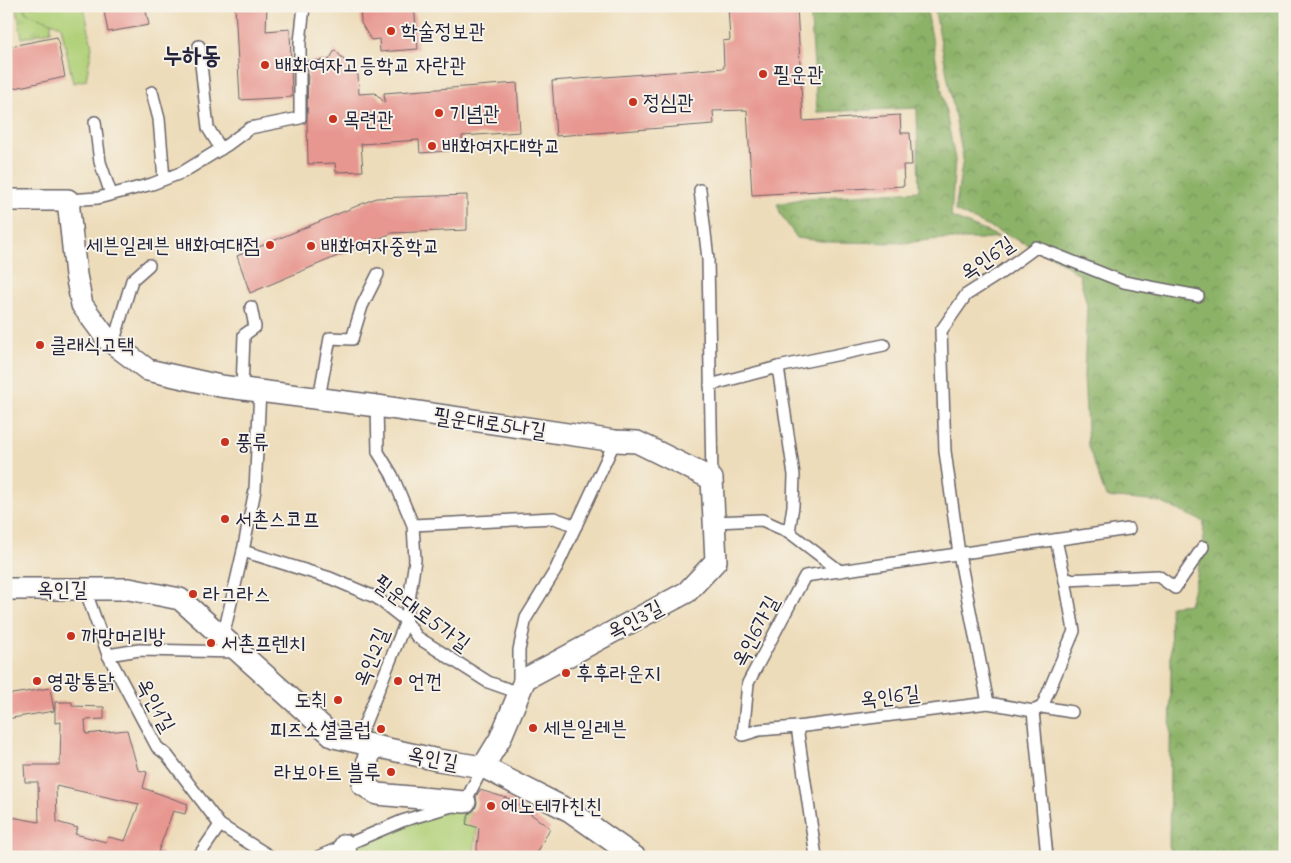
<svg xmlns="http://www.w3.org/2000/svg" width="1291" height="863" viewBox="0 0 1291 863" font-family="'Indie Flower','Poor Story',sans-serif">
	<style>
		.grass { fill: url(#grass-tufts); stroke: #69795a }
		.forest { fill: url(#forest-crowns); stroke: #576a52 }
		.garden { fill: #b0d078; stroke: #69795a }
		.building { fill: #e79790; fill-rule: evenodd }
		.lines { fill: none; stroke-linecap: round; stroke-linejoin: round }
		.lane-casing { stroke: #696367; stroke-width: 14 }
		.street-casing { stroke: #696367; stroke-width: 24 }
		.lane { stroke: #fff; stroke-width: 11 }
		.street { stroke: #fff; stroke-width: 21 }
		.poi-dot { fill: #c8321e; stroke: #f7f3e8; stroke-width: 2 }
		.labels { text-anchor: middle; stroke-width: 4; stroke-linejoin: round; paint-order: stroke }
		.poi-label { font-size: 21px; fill: #22223b; stroke: #f7f3e8; text-anchor: start }
		.street-label { font-size: 21px; fill: #22223b; stroke: #f7f3e8 }
		.quarter-label { font-size: 24px; font-weight: bold; fill: #22223b; stroke: #f7f3e8 }
	</style>
	<defs>
		<pattern id="grass-tufts" width="24" height="20" patternUnits="userSpaceOnUse" patternTransform="scale(1.25)"><rect width="24" height="20" fill="#b0d078"/><path d="M3 7l-1-3M5 7V3M7 7l1-3M15 17l-1-3M17 17v-4M19 17l1-3" fill="none" stroke="#97b269"/></pattern>
		<pattern id="forest-crowns" width="20" height="18" patternUnits="userSpaceOnUse" patternTransform="scale(1.25)"><rect width="20" height="18" fill="#8cb268"/><path d="M2 6a3 3 0 1 1 6 0M12 15a3 3 0 1 1 6 0" fill="none" stroke="#729057"/></pattern>
	</defs>
	<rect width="100%" height="100%" fill="#f7f3e8"/>
	<filter id="ink" filterUnits="userSpaceOnUse"><feTurbulence type="fractalNoise" baseFrequency=".02" numOctaves="2"/><feDisplacementMap in="SourceGraphic" scale="10" xChannelSelector="R" yChannelSelector="G"/><feConvolveMatrix kernelMatrix="1 2 1 2 8 2 1 2 1" color-interpolation-filters="sRGB"/></filter>
	<filter id="wash" filterUnits="userSpaceOnUse"><feTurbulence type="fractalNoise" baseFrequency=".0096" numOctaves="4" result="noise"/><feDisplacementMap in="SourceGraphic" scale="20" xChannelSelector="R" yChannelSelector="G"/><feGaussianBlur stdDeviation="1.12" result="paint"/><feColorMatrix in="noise" values="0 0 0 0 0 0 0 0 0 0 0 0 0 0 0 0 0 1.4 0 .05"/><feComposite in="paint" operator="in"/></filter>
	<g filter="url(#wash)">
		<rect width="100%" height="100%" fill="#eddcb9"/>
		<polygon class="grass" points="16,6 51,6 51,31 22,38"/>
		<g class="forest">
			<polygon points="810,6 926,6 955,160 951,217 1000,237 981,239 939,239 903,243 829,242 797,238 781,215 777,204 805,198 919,191 917,108 817,112"/>
			<path d="M 934,6 L 1285,6 L 1285,857 L 1169,857 L 1171,664 L 1170,606 L 1189,604 C 1198,576 1203,551 1204,522 L 1160,502 L 1106,497 L 1088,446 L 1084,376 L 1087,305 L 1079,274 L 1052,256 L 955,211 L 963,158 Z"/>
		</g>
		<g class="garden">
			<polygon points="25,6 84,6 92,47 86,80 73,83 61,26 25,12"/>
			<polygon points="451,810 466,810 479,815 473,857 350,857 348,846 413,821"/>
		</g>
		<g id="blocks">
			<g class="building">
				<polygon points="103,6 145,6 149,25 108,32"/>
				<polygon points="235,6 267,6 266,31 290,29 292,97 240,100"/>
				<polygon points="360,6 414,6 418,49 380,52 379,39 371,40 361,23"/>
				<polygon points="728,6 797,6 803,121 900,115 901,133 910,133 912,165 903,165 904,186 752,195 747,110 713,111 714,124 556,136 552,81 724,68 723,41 730,40"/>
				<polygon points="57,37 65,77 6,90 6,47"/>
				<polygon points="335,50 358,75 359,94 375,93 385,103 384,93 517,83 520,132 462,136 463,150 420,153 419,140 361,144 363,171 336,172 335,163 308,164 307,122 308,61 329,60"/>
				<polygon points="467,195 467,230 392,233 250,293 237,256 376,198"/>
				<polygon points="50,688 54,711 6,719 6,695"/>
				<path d="M 55,702 L 72,702 L 72,706 L 104,707 L 104,719 L 85,720 L 86,734 L 127,730 L 138,770 L 147,772 L 143,788 L 188,804 L 185,814 L 173,811 L 158,852 L 162,853 L 161,857 L 6,857 L 6,816 L 39,822 L 38,782 L 25,782 L 24,765 L 60,765 L 61,722 L 55,723 ZM 56,786 L 139,804 L 125,841 L 109,837 L 106,842 L 75,834 L 78,828 L 57,822 Z"/>
				<polygon points="480,790 510,799 550,828 535,857 476,857 479,828 466,824 469,814 475,809 477,803 476,797"/>
			</g>
		</g>
	</g>
	<g filter="url(#ink)">
		<use href="#blocks" fill-opacity="0" stroke="#696367" stroke-width="1"/>
		<g class="lines">
			<g class="lane-casing">
				<g id="lane">
					<polyline points="199,46 208,128 221,149"/>
					<polyline points="152,92 159,119 164,179"/>
					<polyline points="95,122 100,162 111,194"/>
					<polyline points="700,190 708,259 712,479"/>
					<polyline points="68,200 98,198 152,184 183,172 227,145 250,128 300,118 300,42 304,6"/>
					<polyline points="113,344 132,280 149,265"/>
					<polyline points="778,367 794,475 793,506 789,532 840,571"/>
					<polyline points="710,385 778,367 884,345"/>
					<polyline points="242,389 244,335 255,327 251,307"/>
					<polyline points="319,398 330,338 352,339 362,306 378,274"/>
					<polyline points="715,522 762,520 789,532"/>
					<polyline points="413,525 554,518 576,526"/>
					<polyline points="1056,540 1065,580"/>
					<polyline points="243,551 330,578 377,598 406,621 417,637 488,682 519,693 519,650 526,618 555,571 615,441"/>
					<polyline points="85,589 108,655 157,747 167,755 220,825 271,857"/>
					<polyline points="223,637 243,551 255,490 260,391"/>
					<polyline points="108,655 139,650 238,652"/>
					<polyline points="988,703 959,554 945,451 941,331 966,295 1002,272 1036,247 1124,282 1198,296"/>
					<polyline points="1042,707 1074,631 1065,580 1158,576 1175,588 1203,547"/>
					<polyline points="1033,711 1047,857"/>
					<polyline points="797,727 988,703 1033,711 1042,707 1072,712"/>
					<polyline points="357,743 406,621 415,560 413,525 392,475 378,452 377,406"/>
					<polyline points="198,857 220,825"/>
					<polyline points="318,857 402,821 465,802 483,767"/>
					<polyline points="816,857 797,727 759,730 743,735 748,683 805,576 1129,529"/>
				</g>
			</g>
			<g class="street-casing">
				<g id="street">
					<polyline points="6,200 68,200 76,275 82,305 107,339 148,370 220,386 377,406 615,441 637,442 712,479 716,561 687,592 525,679 500,739 483,767"/>
					<polyline points="6,589 129,589 180,599 334,737 438,760 483,767 570,811 635,857"/>
					<polyline points="371,745 363,785 377,794 465,802"/>
					<polyline points="345,845 346,857"/>
				</g>
			</g>
			<use href="#lane" class="lane"/>
			<use href="#street" class="street"/>
		</g>
	</g>
	<g class="poi-dot">
		<circle cx="391" cy="31" r="5"/>
		<circle cx="265" cy="65" r="5"/>
		<circle cx="763" cy="74" r="5"/>
		<circle cx="633" cy="102" r="5"/>
		<circle cx="439" cy="113" r="5"/>
		<circle cx="333" cy="119" r="5"/>
		<circle cx="432" cy="146" r="5"/>
		<circle cx="270" cy="245" r="5"/>
		<circle cx="311" cy="246" r="5"/>
		<circle cx="40" cy="345" r="5"/>
		<circle cx="225" cy="442" r="5"/>
		<circle cx="225" cy="519" r="5"/>
		<circle cx="193" cy="594" r="5"/>
		<circle cx="71" cy="636" r="5"/>
		<circle cx="211" cy="643" r="5"/>
		<circle cx="566" cy="673" r="5"/>
		<circle cx="37" cy="681" r="5"/>
		<circle cx="398" cy="681" r="5"/>
		<circle cx="338" cy="700" r="5"/>
		<circle cx="533" cy="728" r="5"/>
		<circle cx="381" cy="729" r="5"/>
		<circle cx="391" cy="772" r="5"/>
		<circle cx="491" cy="806" r="5"/>
	</g>
	<g class="labels">
		<g class="poi-label">
			<text x="401" y="38">학술정보관</text>
			<text x="275" y="72">배화여자고등학교 자란관</text>
			<text x="773" y="81">필운관</text>
			<text x="643" y="109">정심관</text>
			<text x="449" y="120">기념관</text>
			<text x="343" y="126">목련관</text>
			<text x="442" y="153">배화여자대학교</text>
			<text x="260" y="252" text-anchor="end">세븐일레븐 배화여대점</text>
			<text x="321" y="253">배화여자중학교</text>
			<text x="50" y="352">클래식고택</text>
			<text x="235" y="449">풍류</text>
			<text x="235" y="526">서촌스코프</text>
			<text x="203" y="601">라그라스</text>
			<text x="81" y="643">까망머리방</text>
			<text x="221" y="650">서촌프렌치</text>
			<text x="576" y="680">후후라운지</text>
			<text x="47" y="688">영광통닭</text>
			<text x="408" y="688">언껀</text>
			<text x="328" y="707" text-anchor="end">도취</text>
			<text x="543" y="735">세븐일레븐</text>
			<text x="371" y="736" text-anchor="end">피즈소셜클럽</text>
			<text x="381" y="779" text-anchor="end">라보아트 블루</text>
			<text x="501" y="813">에노테카친친</text>
		</g>
		<g class="street-label">
			<text transform="translate(987 258) rotate(-35)" y="7">옥인6길</text>
			<text transform="translate(490 423) rotate(8)" y="7">필운대로5나길</text>
			<text x="62" y="596">옥인길</text>
			<text transform="translate(422 613) rotate(36)" y="7">필운대로5가길</text>
			<text transform="translate(635 619) rotate(-28)" y="7">옥인3길</text>
			<text transform="translate(755 631) rotate(-62)" y="7">옥인6가길</text>
			<text transform="translate(371 657) rotate(-68)" y="7">옥인2길</text>
			<text transform="translate(890 696) rotate(-7)" y="7">옥인6길</text>
			<text transform="translate(156 705) rotate(61)" y="7">옥인1길</text>
			<text transform="translate(433 758) rotate(11)" y="7">옥인길</text>
		</g>
		<g class="quarter-label">
			<text x="192" y="63">누하동</text>
		</g>
	</g>
	<rect width="1291" height="863" fill="none" stroke="#f7f3e8" stroke-width="25"/>
</svg>
